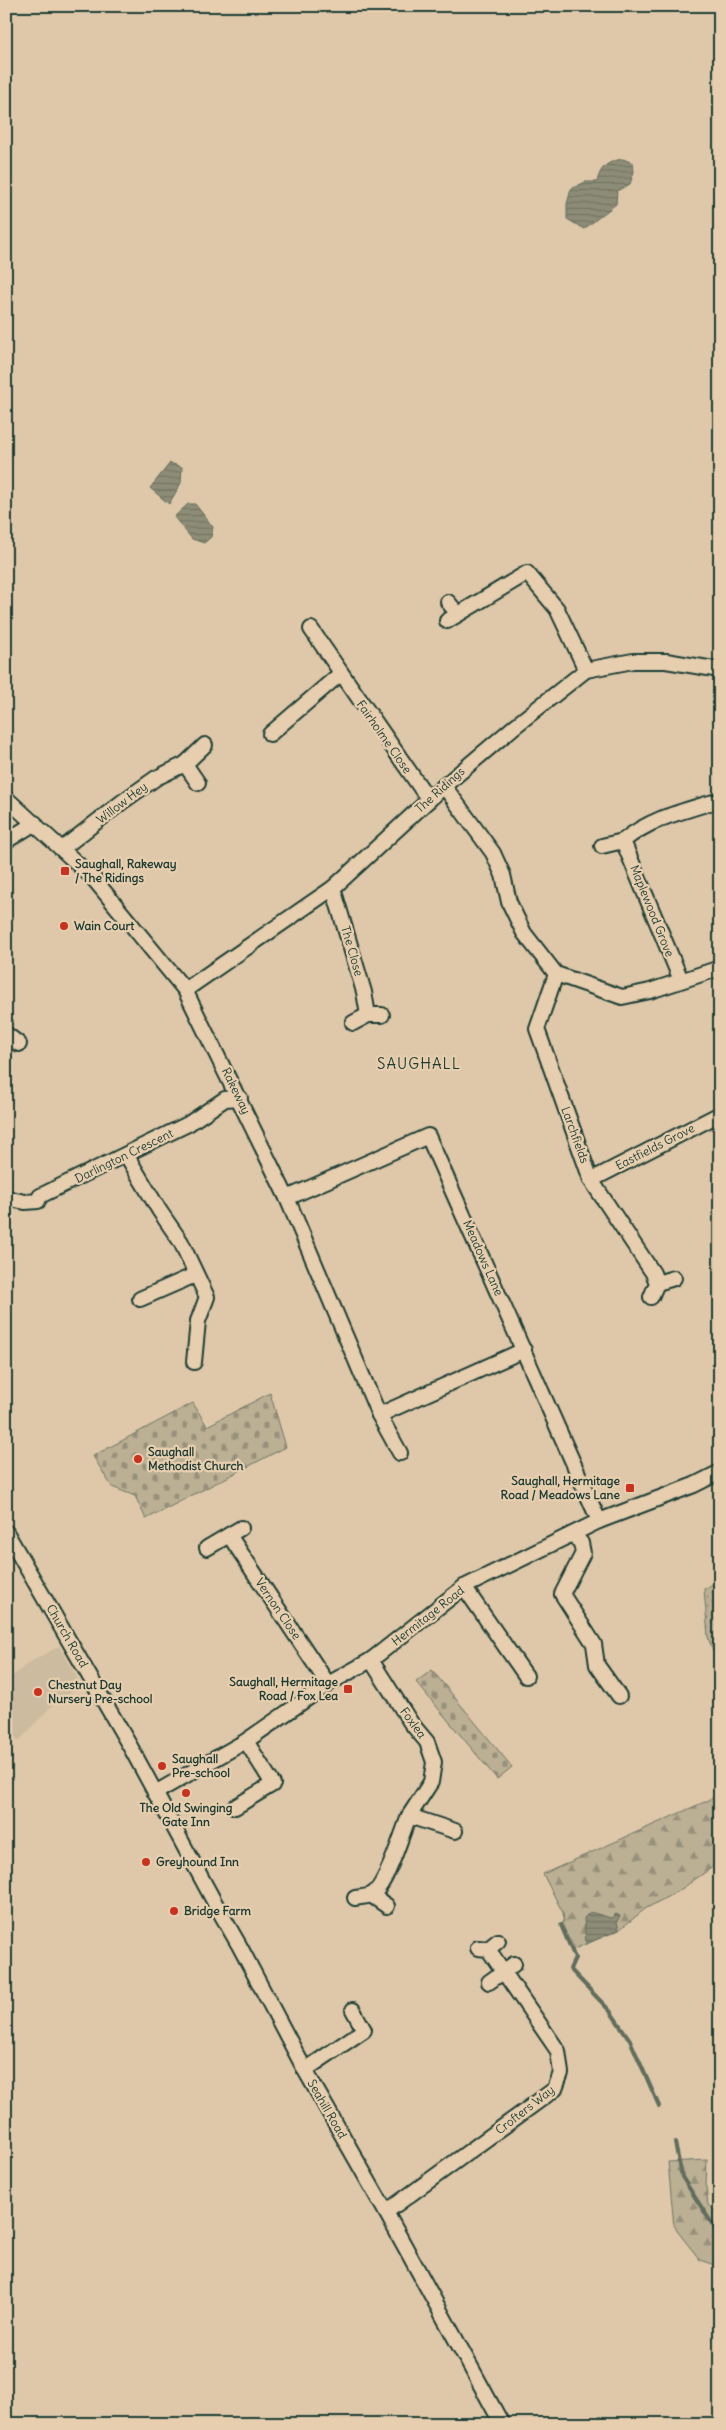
<svg xmlns="http://www.w3.org/2000/svg" width="726" height="2430" viewBox="0 0 726 2430" font-family="Delius,sans-serif">
	<style>
		.built { fill: #ccbb9e }
		.grass { fill: url(#grass-dots); stroke: #6d7664 }
		.forest { fill: url(#forest-firs); stroke: #6d7664 }
		.cemetery { fill: url(#cemetery-stones); stroke: #6d7664 }
		.water { fill: url(#water-rules); stroke: #616d5c }
		.lines { fill: none; stroke-linecap: round; stroke-linejoin: round }
		.stream { stroke: #616d5c; stroke-width: 4 }
		.minor-casing { stroke: #1f3d34; stroke-width: 18 }
		.minor { stroke: #e6ceae; stroke-width: 14 }
		.poi-dot { fill: #c8321e; stroke: #e6ceae; stroke-width: 2 }
		.labels { text-anchor: middle; stroke-width: 4.5; stroke-linejoin: round; paint-order: stroke }
		.street-label { font-size: 12px; fill: #1f3d34; stroke: #e6ceae }
		.poi-label { font-size: 12px; font-weight: bold; fill: #1f3d34; stroke: #e6ceae; text-anchor: start }
		.quarter-label { font-size: 15px; letter-spacing: 1px; fill: #1f3d34; stroke: #e6ceae }
	</style>
	<defs>
		<pattern id="grass-dots" width="8" height="8" patternUnits="userSpaceOnUse" patternTransform="scale(1.25)"><rect width="8" height="8" fill="#bbaf94"/><path d="M2 2h.1M6 6h.1" fill="none" stroke="#97907a" stroke-width="1.8" stroke-linecap="round"/></pattern>
		<pattern id="forest-firs" width="22" height="20" patternUnits="userSpaceOnUse" patternTransform="scale(1.25)"><rect width="22" height="20" fill="#bbaf94"/><path d="M5 1l3.5 6h-7zM16 11l3.5 6h-7z" fill="#97907a"/></pattern>
		<pattern id="cemetery-stones" width="16" height="16" patternUnits="userSpaceOnUse" patternTransform="scale(1.25)"><rect width="16" height="16" fill="#bbaf94"/><path d="M2 7V4a2 2 0 0 1 4 0v3zM10 15v-3a2 2 0 0 1 4 0v3z" fill="#97907a"/></pattern>
		<pattern id="water-rules" width="6" height="5" patternUnits="userSpaceOnUse" patternTransform="scale(1.25)"><rect width="6" height="5" fill="#8d8d77"/><path d="M0 2.5h6" fill="none" stroke="#737462"/></pattern>
	</defs>
	<rect width="100%" height="100%" fill="#dec8a9"/>
	<filter id="ink" filterUnits="userSpaceOnUse"><feTurbulence type="fractalNoise" baseFrequency=".02" numOctaves="2"/><feDisplacementMap in="SourceGraphic" scale="10" xChannelSelector="R" yChannelSelector="G"/><feConvolveMatrix kernelMatrix="1 2 1 2 8 2 1 2 1" color-interpolation-filters="sRGB"/></filter>
	<g filter="url(#ink)">
		<polygon class="built" points="59,1646 81,1685 55,1702 19,1741 6,1728 6,1682 27,1664"/>
		<polygon class="grass" points="720,1580 720,1672 708,1637 704,1589"/>
		<g class="forest">
			<polygon points="720,1795 720,1850 714,1866 680,1890 645,1909 619,1930 572,1950 561,1925 564,1921 563,1913 543,1874"/>
			<polygon points="707,2160 706,2187 708,2205 720,2215 720,2267 700,2260 674,2227 668,2162"/>
		</g>
		<g class="cemetery">
			<polygon points="270,1393 286,1447 146,1519 135,1496 112,1487 93,1456 193,1403 207,1426"/>
			<polygon points="432,1670 512,1767 497,1779 416,1682"/>
		</g>
		<g class="water">
			<path d="M 623,159 L 633,163 L 634,172 L 630,184 L 617,191 L 616,204 L 584,229 L 567,219 L 567,204 L 571,189 L 585,182 L 597,182 C 600,167 608,161 623,159 Z"/>
			<polygon points="170,463 182,467 181,483 169,504 150,488"/>
			<polygon points="188,504 195,504 213,527 211,537 204,543 192,539 174,517"/>
			<polygon points="590,1912 611,1918 616,1914 620,1916 617,1921 619,1930 586,1944 584,1918"/>
		</g>
		<g class="lines">
			<g class="stream">
				<polyline points="561,1925 575,1958 570,1969 610,2011 630,2040 659,2106"/>
				<polyline points="675,2143 682,2177 720,2236"/>
			</g>
			<g class="minor-casing">
				<g id="minor">
					<polyline points="448,602 458,614"/>
					<polyline points="447,621 527,573 557,609 586,670"/>
					<polyline points="311,629 429,800"/>
					<polyline points="270,734 340,674"/>
					<polyline points="185,764 198,783"/>
					<polyline points="444,786 493,853 503,875 509,902 524,933 556,974 622,997 650,991 720,968"/>
					<polyline points="6,798 93,878 185,990 287,1198 379,1415 400,1453"/>
					<polyline points="6,841 35,823"/>
					<polyline points="602,846 623,841"/>
					<polyline points="63,848 122,802 156,778 185,764 205,745"/>
					<polyline points="333,888 364,992 368,1015 382,1015"/>
					<polyline points="556,974 537,1029 591,1180 653,1273 657,1283 651,1297"/>
					<path d="M 681,980 L 623,841 C 650,819 680,812 713,802"/>
					<polyline points="185,990 333,888 444,786 515,726 586,670 633,661 666,661 720,670"/>
					<polyline points="353,1023 368,1015"/>
					<polyline points="6,1034 19,1044"/>
					<polyline points="127,1156 159,1210 181,1242 207,1297 198,1321 194,1362"/>
					<polyline points="591,1180 720,1114"/>
					<polyline points="6,1198 25,1202 38,1201 40,1196 188,1124 225,1099 240,1098"/>
					<polyline points="287,1198 428,1136 599,1521"/>
					<polyline points="657,1283 674,1278"/>
					<polyline points="140,1299 195,1275"/>
					<polyline points="379,1415 524,1350"/>
					<polyline points="6,1532 131,1748 216,1905 239,1945 305,2070 386,2212 502,2424"/>
					<polyline points="573,1534 581,1543 583,1553 562,1594 594,1644 597,1665 619,1696"/>
					<polyline points="229,1535 241,1528"/>
					<polyline points="207,1548 229,1535 328,1684"/>
					<polyline points="464,1587 526,1676"/>
					<polyline points="371,1660 411,1723 427,1742 434,1762 431,1782 409,1816 455,1831"/>
					<polyline points="155,1793 246,1741 328,1684 371,1660 464,1587 599,1521 694,1485 720,1472"/>
					<polyline points="235,1807 273,1784 246,1741"/>
					<polyline points="371,1895 387,1906"/>
					<path d="M 355,1898 C 359,1897 366,1897 371,1895 C 386,1888 402,1833 409,1816"/>
					<polyline points="488,1949 498,1941"/>
					<polyline points="489,1982 514,1964"/>
					<polyline points="305,2070 364,2030 353,2010"/>
					<polyline points="386,2212 555,2089 561,2073 558,2051 488,1949 478,1948"/>
				</g>
			</g>
			<use href="#minor" class="minor"/>
		</g>
	</g>
	<g class="poi-dot">
		<rect x="60" y="866" width="10" height="10" rx="2.5"/>
		<circle cx="64" cy="926" r="5"/>
		<circle cx="138" cy="1459" r="5"/>
		<rect x="625" y="1483" width="10" height="10" rx="2.5"/>
		<rect x="343" y="1684" width="10" height="10" rx="2.5"/>
		<circle cx="38" cy="1692" r="5"/>
		<circle cx="162" cy="1766" r="5"/>
		<circle cx="186" cy="1793" r="5"/>
		<circle cx="146" cy="1862" r="5"/>
		<circle cx="174" cy="1911" r="5"/>
	</g>
	<g class="labels">
		<g class="street-label">
			<text transform="translate(384 737) rotate(55)" y="4">Fairholme Close</text>
			<text transform="translate(440 790) rotate(-42)" y="4">The Ridings</text>
			<text transform="translate(122 803) rotate(-37)" y="4">Willow Hey</text>
			<text transform="translate(652 911) rotate(68)" y="4">Maplewood Grove</text>
			<text transform="translate(352 951) rotate(74)" y="4">The Close</text>
			<text transform="translate(236 1091) rotate(64)" y="4">Rakeway</text>
			<text transform="translate(575 1135) rotate(70)" y="4">Larchfields</text>
			<text transform="translate(655 1147) rotate(-27)" y="4">Eastfields Grove</text>
			<text transform="translate(124 1156) rotate(-26)" y="4">Darlington Crescent</text>
			<text transform="translate(483 1258) rotate(66)" y="4">Meadows Lane</text>
			<text transform="translate(278 1609) rotate(56)" y="4">Vernon Close</text>
			<text transform="translate(428 1616) rotate(-38)" y="4">Hermitage Road</text>
			<text transform="translate(67 1636) rotate(60)" y="4">Church Road</text>
			<text transform="translate(413 1723) rotate(54)" y="4">Foxlea</text>
			<text transform="translate(327 2109) rotate(60)" y="4">Seahill Road</text>
			<text transform="translate(525 2110) rotate(-38)" y="4">Crofters Way</text>
		</g>
		<g class="poi-label">
			<text x="75" y="868">Saughall, Rakeway<tspan x="75" dy="14">/ The Ridings</tspan></text>
			<text x="74" y="930">Wain Court</text>
			<text x="148" y="1456">Saughall<tspan x="148" dy="14">Methodist Church</tspan></text>
			<text x="620" y="1485" text-anchor="end">Saughall, Hermitage<tspan x="620" dy="14">Road / Meadows Lane</tspan></text>
			<text x="338" y="1686" text-anchor="end">Saughall, Hermitage<tspan x="338" dy="14">Road / Fox Lea</tspan></text>
			<text x="48" y="1689">Chestnut Day<tspan x="48" dy="14">Nursery Pre-school</tspan></text>
			<text x="172" y="1763">Saughall<tspan x="172" dy="14">Pre-school</tspan></text>
			<text x="186" y="1812" text-anchor="middle">The Old Swinging<tspan x="186" dy="14">Gate Inn</tspan></text>
			<text x="156" y="1866">Greyhound Inn</text>
			<text x="184" y="1915">Bridge Farm</text>
		</g>
		<g class="quarter-label">
			<text x="419" y="1069">SAUGHALL</text>
		</g>
	</g>
	<rect width="726" height="2430" fill="none" stroke="#e6ceae" stroke-width="25"/>
	<rect x="12" y="12" width="701" height="2405" fill="none" stroke="#1f3d34" stroke-width="2" filter="url(#ink)"/>
</svg>
